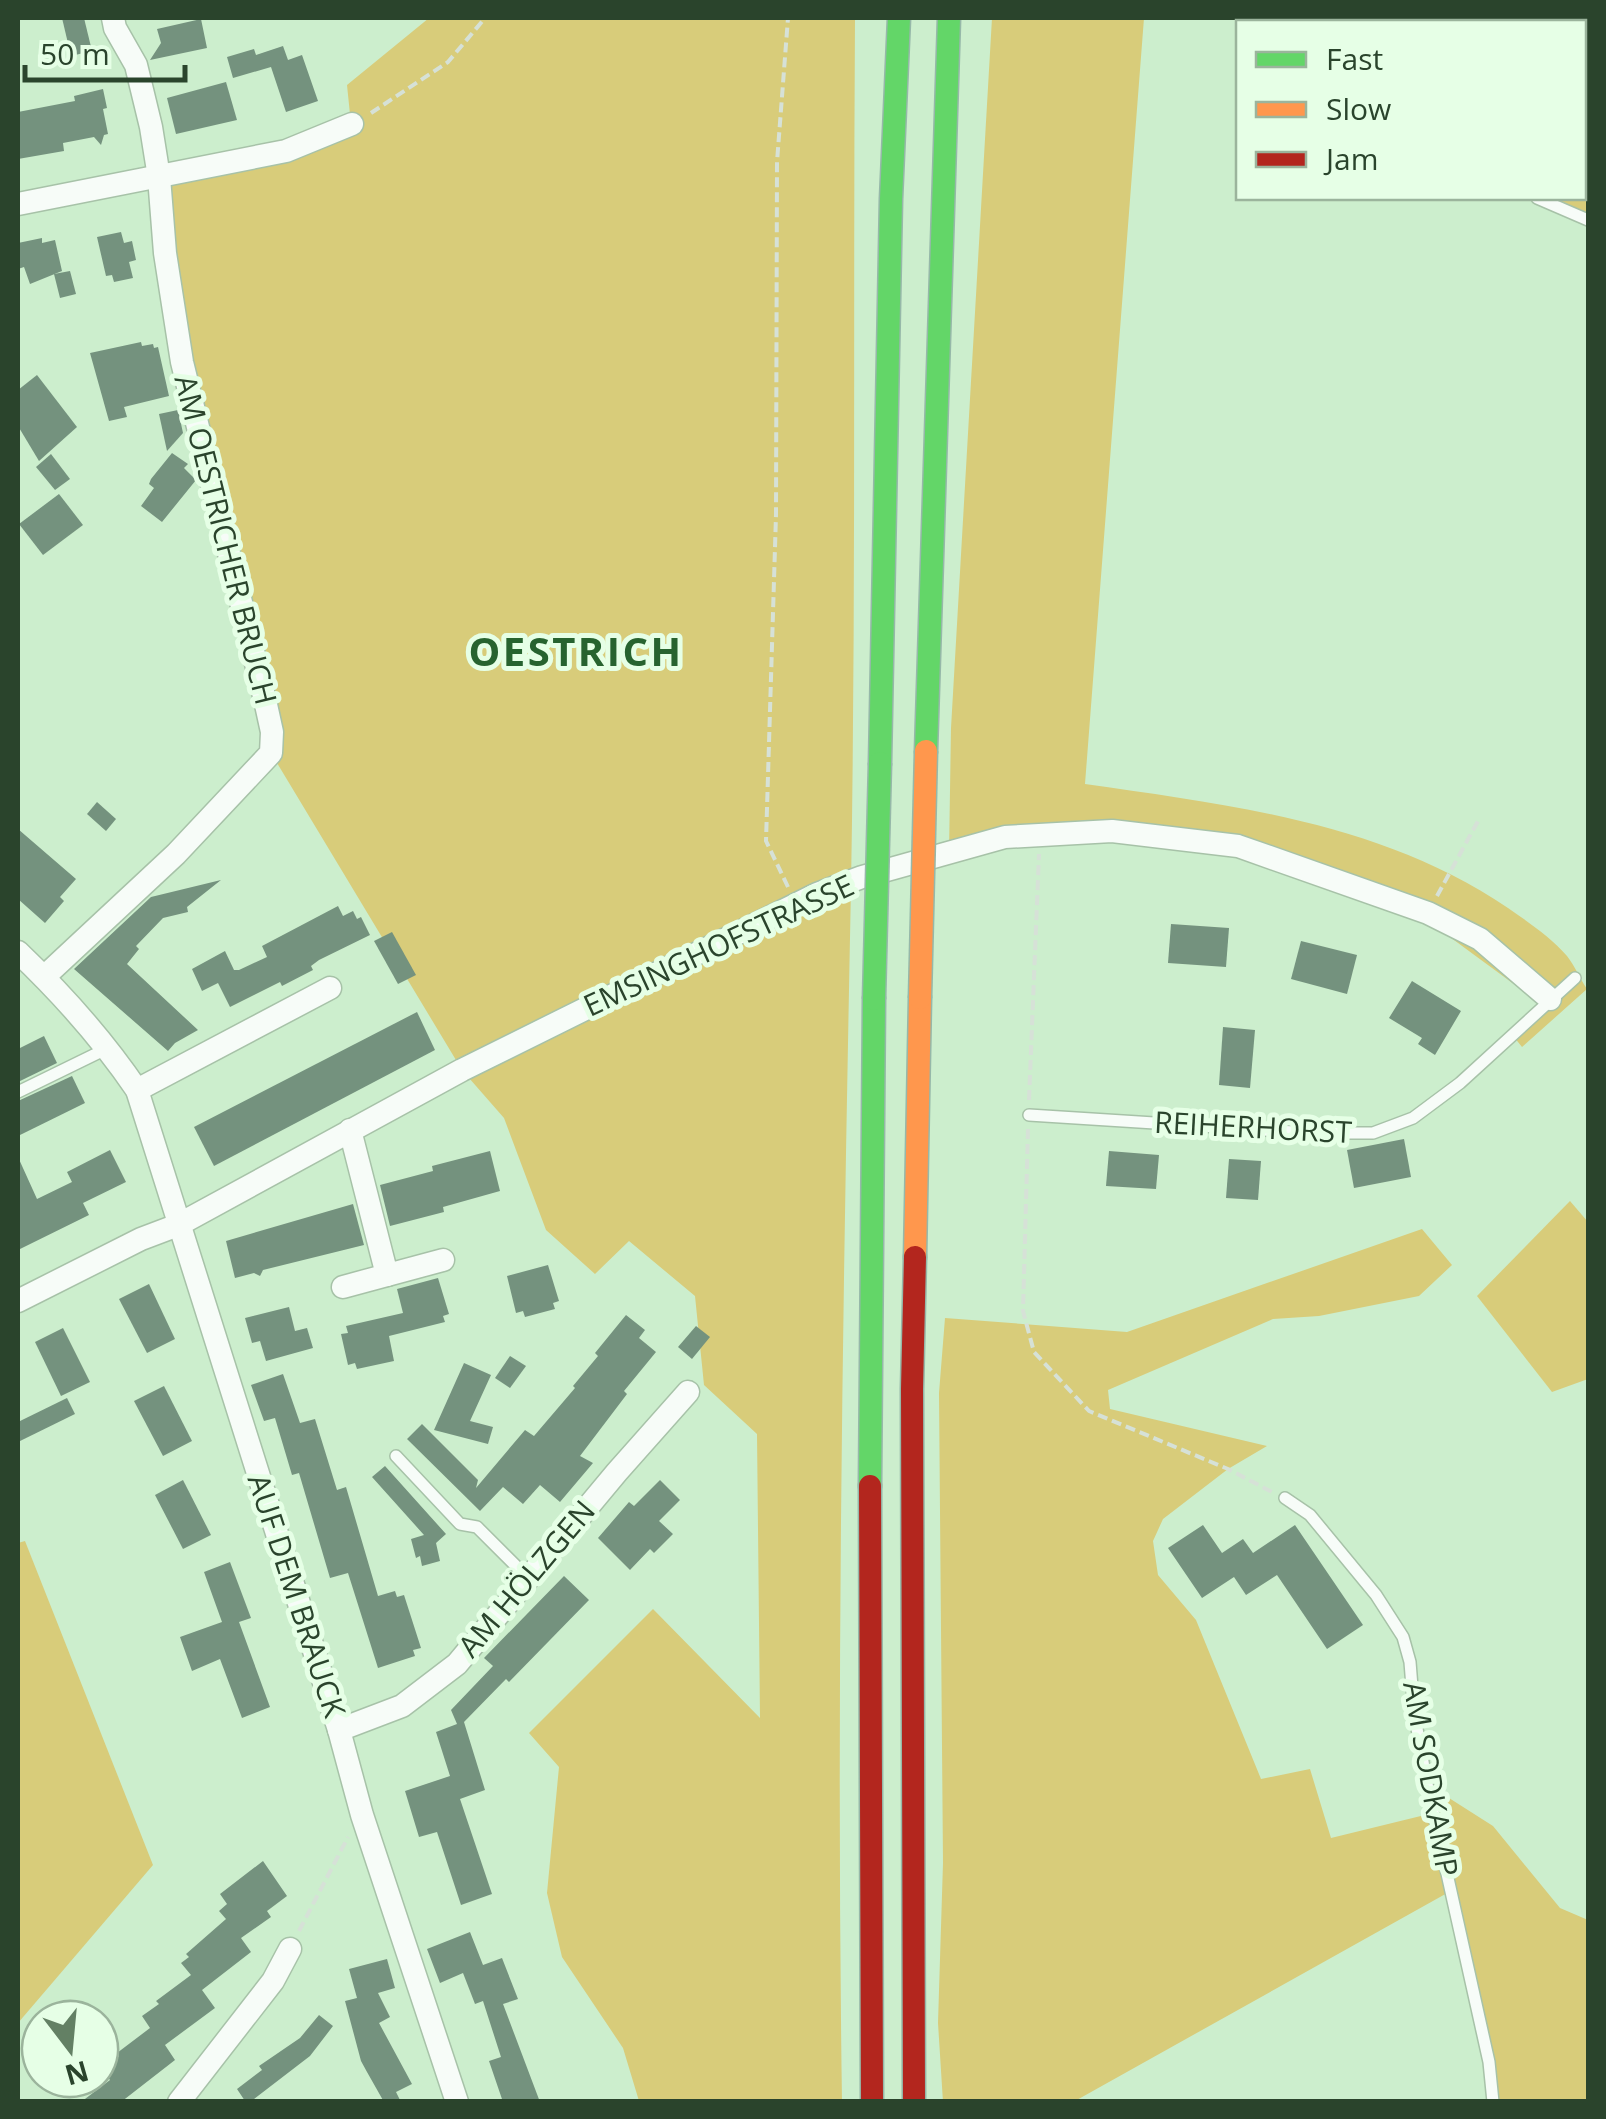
<svg xmlns="http://www.w3.org/2000/svg" width="1606" height="2119" viewBox="0 0 1606 2119" font-family="'Open Sans',sans-serif">
	<style>
		.green { fill: #d8cc7a }
		.building { fill: #74927e }
		.lines { fill: none; stroke-linecap: round; stroke-linejoin: round }
		.lane-casing { stroke: #a7c2a8; stroke-width: 14 }
		.street-casing { stroke: #a7c2a8; stroke-width: 25 }
		.fast-casing { stroke: #96b8a9; stroke-width: 25 }
		.slow-casing { stroke: #96b8a9; stroke-width: 25 }
		.jam-casing { stroke: #96b8a9; stroke-width: 25 }
		.path { stroke: #d6e1d7; stroke-width: 4; stroke-dasharray: 10 5; stroke-linecap: butt }
		.lane { stroke: #f7fcf8; stroke-width: 11 }
		.street { stroke: #f7fcf8; stroke-width: 22 }
		.fast { stroke: #63d668; stroke-width: 22 }
		.slow { stroke: #ff974d; stroke-width: 22 }
		.jam { stroke: #b3261e; stroke-width: 22 }
		.fast-bridge-casing { stroke: #96b8a9; stroke-width: 25; stroke-linecap: butt }
		.slow-bridge-casing { stroke: #96b8a9; stroke-width: 25; stroke-linecap: butt }
		.fast-bridge { stroke: #63d668; stroke-width: 22 }
		.slow-bridge { stroke: #ff974d; stroke-width: 22 }
		.labels { text-anchor: middle; stroke-width: 10; stroke-linejoin: round; paint-order: stroke }
		.street-label { font-size: 30px; fill: #2a442c; stroke: #e6ffe6 }
		.district-label { font-size: 40px; font-weight: bold; letter-spacing: 2.5px; fill: #27632f; stroke: #e6ffe6 }
	</style>
	<rect width="100%" height="100%" fill="#cceecd"/>
	<g class="green">
		<path d="M 429,18 L 855,18 C 853,307 856,597 851,887 C 843,1292 836,1697 842,2101 L 639,2101 L 623,2048 L 562,1957 L 547,1893 L 559,1767 L 529,1733 L 653,1609 L 760,1718 L 757,1434 L 704,1385 L 695,1296 L 629,1241 L 595,1274 L 546,1230 L 504,1118 L 462,1070 L 271,753 L 207,465 L 159,177 L 351,124 L 347,85 Z"/>
		<path d="M 992,18 L 1144,18 L 1085,784 C 1231,805 1383,823 1508,908 C 1528,922 1551,937 1567,956 C 1575,966 1580,979 1587,989 L 1522,1047 L 1514,1037 L 1545,1007 L 1439,929 L 1228,854 L 1102,827 L 949,854 L 951,728 Z"/>
		<polygon points="1326,18 1505,18 1512,22 1329,22"/>
		<polygon points="1584,69 1588,73 1588,219 1539,198 1584,198"/>
		<polygon points="1570,1201 1588,1222 1588,1379 1552,1392 1477,1296"/>
		<polygon points="1422,1229 1452,1265 1419,1296 1319,1316 1273,1319 1108,1390 1110,1409 1267,1446 1228,1469 1163,1519 1153,1541 1158,1575 1196,1620 1261,1779 1310,1769 1331,1838 1433,1813 1427,1784 1493,1826 1560,1908 1588,1920 1588,2101 1493,2101 1449,1892 1075,2101 943,2102 938,2023 943,1863 939,1393 945,1318 1127,1332"/>
		<polygon points="25,1541 153,1865 18,2023 18,1543"/>
	</g>
	<g class="building">
		<polygon points="62,18 84,18 92,51 71,56"/>
		<polygon points="201,19 207,48 150,60 161,43 157,29"/>
		<polygon points="283,46 288,60 302,55 318,101 286,112 271,67 233,78 227,57 254,49 256,55"/>
		<polygon points="226,82 237,120 176,134 167,98"/>
		<polygon points="103,89 107,108 103,109 108,134 104,135 101,145 94,137 63,143 64,151 18,159 18,112 75,101 74,96"/>
		<polygon points="121,232 124,243 132,241 136,260 129,262 133,278 114,282 112,275 106,276 97,237"/>
		<polygon points="42,238 42,243 55,240 62,271 30,284 24,267 18,269 18,243"/>
		<polygon points="70,271 76,294 60,298 54,274"/>
		<polygon points="141,342 142,346 153,344 154,348 158,347 169,396 124,407 127,417 109,421 90,353"/>
		<polygon points="37,375 77,427 39,461 18,426 18,390"/>
		<polygon points="178,410 183,433 167,451 159,414"/>
		<polygon points="172,453 188,464 184,468 196,480 162,522 141,506 154,488 149,484 151,479"/>
		<polygon points="51,454 70,479 55,490 36,467"/>
		<polygon points="59,494 83,525 43,555 19,524"/>
		<polygon points="97,802 116,819 106,831 87,814"/>
		<polygon points="18,829 76,879 60,897 64,901 45,923 18,899"/>
		<polygon points="221,880 187,907 188,912 163,918 136,946 139,949 127,964 198,1030 175,1043 168,1051 74,969 151,897"/>
		<polygon points="338,906 343,916 353,911 357,919 361,917 370,935 319,960 311,966 313,970 282,986 280,982 230,1007 218,983 202,991 192,969 225,951 234,970 239,970 267,957 262,946"/>
		<polygon points="1171,924 1229,928 1226,967 1168,963"/>
		<polygon points="392,932 416,975 398,984 374,941"/>
		<polygon points="1301,941 1357,955 1347,994 1291,979"/>
		<polygon points="1412,981 1461,1011 1435,1055 1418,1044 1422,1038 1389,1018"/>
		<polygon points="417,1012 435,1050 214,1166 194,1127"/>
		<polygon points="1223,1027 1255,1030 1250,1088 1219,1085"/>
		<polygon points="44,1036 57,1063 18,1082 18,1049"/>
		<polygon points="72,1076 85,1103 18,1136 18,1101"/>
		<polygon points="1404,1139 1411,1177 1354,1188 1347,1150"/>
		<polygon points="110,1150 126,1182 83,1203 89,1215 18,1250 18,1157 37,1199 72,1182 67,1172"/>
		<polygon points="490,1151 500,1191 443,1207 444,1212 390,1226 380,1185 433,1171 432,1166"/>
		<polygon points="1109,1151 1159,1155 1156,1189 1106,1186"/>
		<polygon points="1229,1159 1261,1161 1258,1200 1226,1198"/>
		<polygon points="353,1204 364,1245 263,1270 260,1276 254,1273 235,1278 226,1241"/>
		<polygon points="548,1265 559,1301 553,1303 555,1309 525,1317 523,1311 516,1313 507,1276"/>
		<polygon points="438,1278 449,1314 443,1316 445,1322 389,1336 394,1361 357,1369 355,1363 348,1365 341,1334 348,1333 346,1326 403,1313 397,1289"/>
		<polygon points="149,1284 175,1339 147,1353 119,1299"/>
		<polygon points="289,1307 295,1331 307,1328 313,1348 266,1361 260,1341 252,1343 245,1318"/>
		<polygon points="626,1315 645,1330 639,1338 656,1352 624,1391 627,1394 580,1456 593,1463 560,1502 540,1485 523,1504 503,1487 480,1511 407,1439 422,1424 478,1480 476,1488 525,1430 534,1436 575,1388 573,1386 598,1356 595,1353"/>
		<polygon points="696,1326 710,1337 692,1359 678,1347"/>
		<polygon points="63,1328 90,1382 61,1396 35,1342"/>
		<polygon points="510,1356 526,1366 510,1388 495,1378"/>
		<polygon points="464,1363 491,1375 470,1421 493,1427 488,1444 434,1430"/>
		<polygon points="283,1374 300,1423 315,1419 337,1490 346,1487 378,1596 395,1591 397,1597 404,1595 421,1648 413,1650 415,1656 378,1668 348,1573 330,1578 299,1473 292,1475 275,1418 264,1421 251,1385"/>
		<polygon points="164,1386 192,1441 163,1456 134,1401"/>
		<polygon points="67,1398 75,1414 18,1442 18,1422"/>
		<polygon points="385,1466 446,1534 436,1543 440,1561 422,1566 420,1556 416,1558 411,1539 424,1535 372,1477"/>
		<polygon points="183,1480 211,1535 183,1549 155,1495"/>
		<polygon points="660,1480 680,1500 659,1521 673,1534 654,1553 650,1549 630,1570 598,1538 629,1502 634,1506"/>
		<polygon points="1203,1525 1222,1553 1243,1539 1253,1553 1295,1525 1363,1625 1327,1649 1277,1575 1246,1595 1234,1577 1202,1598 1168,1548"/>
		<polygon points="230,1562 251,1618 239,1622 270,1707 242,1718 220,1659 192,1671 180,1637 222,1622 204,1572"/>
		<polygon points="564,1576 589,1600 509,1682 506,1679 464,1722 485,1790 460,1799 492,1894 461,1905 437,1832 419,1837 405,1791 450,1776 436,1732 457,1724 451,1710 493,1666 484,1658"/>
		<polygon points="263,1861 287,1896 267,1911 271,1917 241,1938 251,1952 202,1990 215,2008 165,2045 175,2060 121,2102 81,2102 110,2080 102,2069 119,2056 117,2053 150,2028 142,2016 159,2004 156,2001 191,1975 181,1963 189,1957 186,1954 226,1919 219,1911 227,1904 220,1894"/>
		<polygon points="470,1932 483,1965 502,1958 518,1999 503,2004 540,2102 503,2102 489,2061 501,2057 483,2001 475,2004 463,1973 440,1983 427,1949"/>
		<polygon points="387,1959 395,1988 378,1993 390,2017 379,2023 412,2084 396,2092 401,2102 384,2102 367,2072 361,2061 345,2001 357,1998 349,1969"/>
		<polygon points="319,2015 333,2026 310,2056 250,2102 245,2101 237,2089 262,2070 259,2066 300,2038"/>
	</g>
	<g class="lines">
		<g class="lane-casing">
			<g id="lane">
				<polyline points="1325,18 1329,22"/>
				<polyline points="1537,198 1588,220"/>
				<polyline points="18,1092 106,1049"/>
				<polyline points="1029,1115 1310,1133 1373,1133 1413,1118 1460,1083 1575,978"/>
				<polyline points="396,1456 460,1524 477,1527 529,1579"/>
				<polyline points="1285,1498 1310,1515 1376,1595 1403,1637 1410,1662 1414,1712 1427,1784 1489,2062 1493,2102"/>
			</g>
		</g>
		<g class="street-casing">
			<g id="street">
				<polyline points="18,204 286,151 352,124"/>
				<path d="M 18,952 C 61,993 103,1040 137,1090 L 339,1730 L 362,1815 L 457,2102"/>
				<polyline points="44,977 176,854 271,753 272,732 265,700 182,362 165,253 159,177 151,127 136,65 115,28 113,18"/>
				<polyline points="137,1090 330,988"/>
				<polyline points="350,1130 387,1275"/>
				<polyline points="343,1287 443,1260"/>
				<polyline points="18,1301 141,1239 178,1225 462,1070 817,894 862,877 1005,837 1112,831 1238,846 1428,913 1480,939 1550,999"/>
				<polyline points="339,1730 402,1706 457,1664 617,1472 688,1392"/>
				<polyline points="179,2102 273,1981 290,1949"/>
			</g>
		</g>
		<g class="fast-casing">
			<g id="fast">
				<polyline points="926,751 949,18"/>
				<polyline points="880,763 891,199 899,18"/>
				<polyline points="870,1486 874,999"/>
			</g>
		</g>
		<g class="slow-casing">
			<polyline id="slow" points="915,1257 920,998"/>
		</g>
		<g class="jam-casing">
			<g id="jam">
				<polyline points="870,1486 872,2102"/>
				<polyline points="914,2102 912,1389 915,1257"/>
			</g>
		</g>
		<g class="path">
			<polyline points="371,113 448,62 485,18"/>
			<polyline points="788,887 766,841 776,515 777,162 788,18"/>
			<polyline points="1437,896 1478,821"/>
			<polyline points="1029,1100 1039,854"/>
			<polyline points="1028,1129 1023,1311 1034,1352 1089,1411 1228,1469 1272,1492"/>
			<polyline points="299,1931 348,1837"/>
		</g>
		<use href="#lane" class="lane"/>
		<use href="#street" class="street"/>
		<use href="#fast" class="fast"/>
		<use href="#slow" class="slow"/>
		<use href="#jam" class="jam"/>
		<g class="fast-bridge-casing">
			<polyline id="fast-bridge" points="874,999 880,763"/>
		</g>
		<g class="slow-bridge-casing">
			<polyline id="slow-bridge" points="920,998 926,751"/>
		</g>
		<use href="#fast-bridge" class="fast-bridge"/>
		<use href="#slow-bridge" class="slow-bridge"/>
	</g>
	<g class="labels">
		<g class="street-label">
			<text transform="translate(225 540) rotate(76)" y="10">AM OESTRICHER BRUCH</text>
			<text transform="translate(719 946) rotate(-25)" y="10">EMSINGHOFSTRASSE</text>
			<text transform="translate(1253 1128) rotate(3)" y="10">REIHERHORST</text>
			<text transform="translate(527 1579) rotate(-50)" y="10">AM HÖLZGEN</text>
			<text transform="translate(296 1596) rotate(72)" y="10">AUF DEM BRAUCK</text>
			<text transform="translate(1430 1779) rotate(80)" y="10">AM SODKAMP</text>
		</g>
		<g class="district-label">
			<text x="576" y="666">OESTRICH</text>
		</g>
	</g>
	<rect width="1606" height="2119" fill="none" stroke="#2a442c" stroke-width="40"/>
	<rect x="1236" y="20" width="350" height="180" fill="#e6ffe6" stroke="#9bb49c" stroke-width="2.5"/>
	<rect x="1256" y="52" width="50" height="15" fill="#63d668" stroke="#9bb49c" stroke-width="2.5"/>
	<text x="1326" y="70" font-size="30" fill="#2a442c">Fast</text>
	<rect x="1256" y="102" width="50" height="15" fill="#ff974d" stroke="#9bb49c" stroke-width="2.5"/>
	<text x="1326" y="120" font-size="30" fill="#2a442c">Slow</text>
	<rect x="1256" y="152" width="50" height="15" fill="#b3261e" stroke="#9bb49c" stroke-width="2.5"/>
	<text x="1326" y="170" font-size="30" fill="#2a442c">Jam</text>
	<g transform="translate(70 2049) rotate(164)"><circle r="48" fill="#e6ffe6" stroke="#9bb49c" stroke-width="2.5"/>
	<path d="M0-8L18 38L0 25L-18 38Z" fill="#638064"/>
	<text y="-15" font-size="28" font-weight="bold" text-anchor="middle" fill="#2a442c">N</text>
	</g>
	<path d="M25 65v15h160v-15" fill="none" stroke="#2a442c" stroke-width="5"/>
	<text x="40" y="65" font-size="30" fill="#2a442c" stroke="#e6ffe6" stroke-width="8" paint-order="stroke">50 m</text>
</svg>
